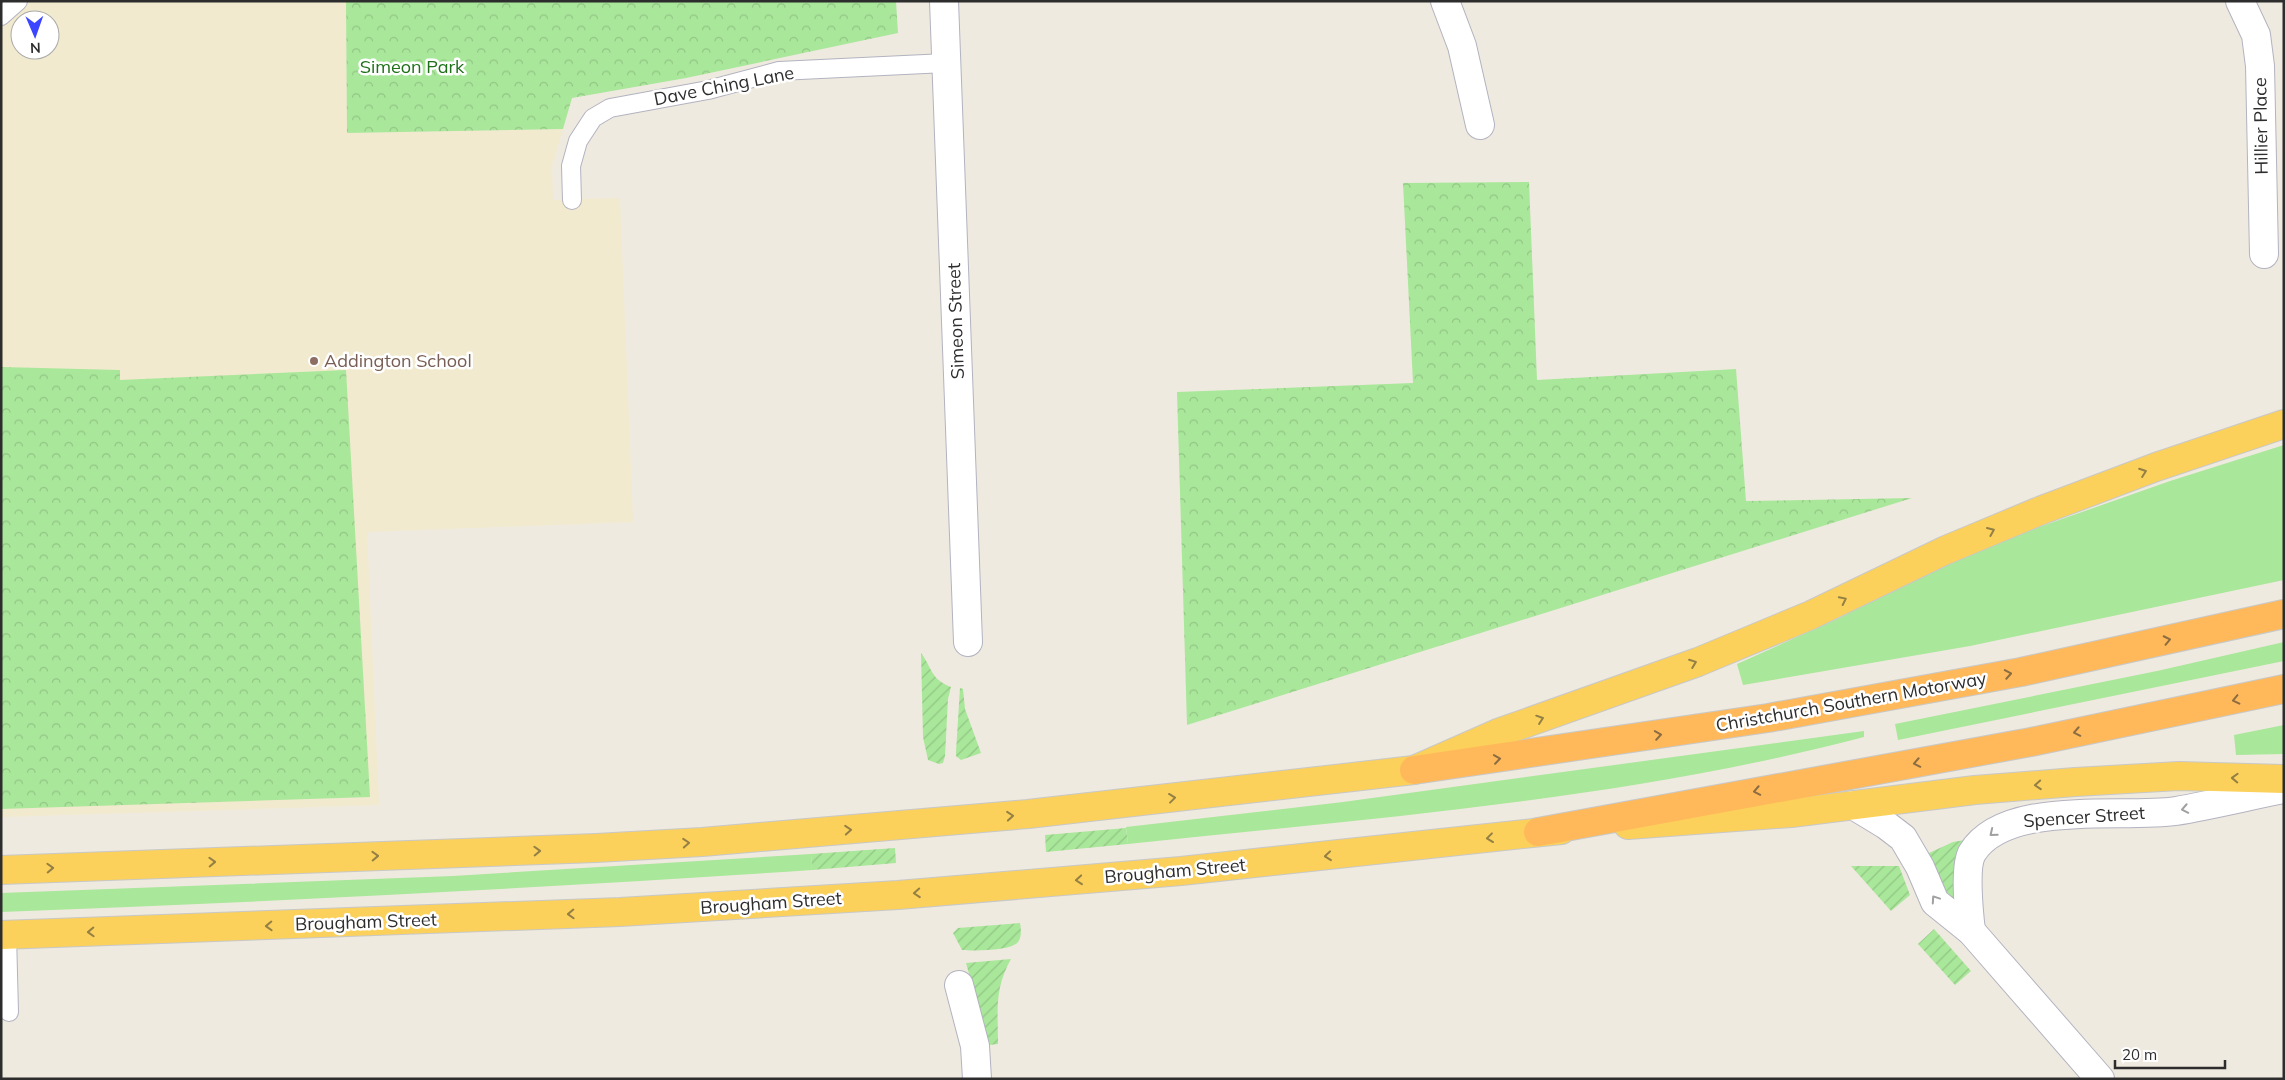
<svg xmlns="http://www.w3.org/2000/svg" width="2285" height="1080" viewBox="0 0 2285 1080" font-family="Mulish,sans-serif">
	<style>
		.education { fill: #f1eace; fill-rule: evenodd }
		.grass { fill: #a9e79a }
		.park { fill: url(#park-crowns) }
		.garden { fill: url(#garden-furrows) }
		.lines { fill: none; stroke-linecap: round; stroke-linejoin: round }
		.service-casing { stroke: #b3b3c1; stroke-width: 20 }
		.minor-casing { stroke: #b3b3c1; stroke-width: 30 }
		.trunk-casing { stroke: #c8c8c8; stroke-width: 30 }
		.motorway-casing { stroke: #c8c8c8; stroke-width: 30 }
		.service { stroke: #fff; stroke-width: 18 }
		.minor { stroke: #fff; stroke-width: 28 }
		.trunk { stroke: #fbd15b; stroke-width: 28 }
		.motorway { stroke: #ffb95a; stroke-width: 28 }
		.oneway { stroke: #947f44 }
		.oneway2 { stroke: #8c6c41 }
		.oneway3 { stroke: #a0a0a0 }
		.education-dot { fill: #8d6e63; stroke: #fff; stroke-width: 2 }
		.labels { text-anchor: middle; stroke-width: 5; stroke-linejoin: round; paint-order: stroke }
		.park-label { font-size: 18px; fill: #1d7018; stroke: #fff }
		.street-label { font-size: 18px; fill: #2d2d2d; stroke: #fff }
		.education-label { font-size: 18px; fill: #785e54; stroke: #fff; text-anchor: start }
	</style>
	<defs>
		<pattern id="park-crowns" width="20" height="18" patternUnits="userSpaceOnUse" patternTransform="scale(1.25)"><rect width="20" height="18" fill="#a9e79a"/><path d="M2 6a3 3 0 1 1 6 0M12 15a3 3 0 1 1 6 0" fill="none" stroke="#92c685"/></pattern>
		<pattern id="garden-furrows" width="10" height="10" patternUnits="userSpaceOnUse" patternTransform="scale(1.25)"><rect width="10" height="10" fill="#a9e79a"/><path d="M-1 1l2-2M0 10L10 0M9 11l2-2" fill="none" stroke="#92c685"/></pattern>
	</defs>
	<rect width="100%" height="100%" fill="#efeadf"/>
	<path class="education" d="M 1,1 L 346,1 L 347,133 L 563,129 L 552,166 L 553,200 L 620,198 L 633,522 L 367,532 L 379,805 L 1,817 ZM 20,20 L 50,20 L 50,50 L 20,50 Z"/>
	<g class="grass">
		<polygon points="2284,445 2284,580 1970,646 1743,685 1737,664 1837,619 1930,572 2008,538 2170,481"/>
		<polygon points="2284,642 2284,661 1898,740 1895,724 2157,671"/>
		<polygon points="2284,725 2284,754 2236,755 2234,735"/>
		<path d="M 1864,731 L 1864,737 C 1624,800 1374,818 1128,844 L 1126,827 L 1343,802 Z"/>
		<path d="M 811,854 L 812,870 C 542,888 272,902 1,912 L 1,893 L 453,876 Z"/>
	</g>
	<g class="park">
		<polygon points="346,1 896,1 898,33 686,78 572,98 563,129 347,133"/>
		<polygon points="1529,182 1537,380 1736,369 1746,501 1912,498 1187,725 1177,392 1413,383 1403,183"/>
		<polygon points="1,367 120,370 120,380 346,370 370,797 1,809"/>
	</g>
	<g class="garden">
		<path d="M 921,653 C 932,667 930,679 951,687 L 948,699 L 945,756 L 943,763 L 939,764 L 928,760 L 923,737 Z"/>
		<polygon points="960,688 963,689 965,709 981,753 961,760 956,756 956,752"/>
		<polygon points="1126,828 1128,844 1046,852 1045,835"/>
		<path d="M 1965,840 C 1956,863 1953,879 1957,903 L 1952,906 L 1930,864 L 1929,853 L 1953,842 Z"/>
		<polygon points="895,848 896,863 812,870 811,854"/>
		<polygon points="1851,866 1899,866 1910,895 1891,911"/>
		<path d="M 1020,923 C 1021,929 1022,937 1018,942 C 1011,951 973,951 962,950 L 953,933 L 958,928 Z"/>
		<polygon points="1934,929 1971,971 1955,985 1918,944"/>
		<path d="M 1011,959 C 994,989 998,1011 998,1044 L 989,1045 L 966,963 Z"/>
	</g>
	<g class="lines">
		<g class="service-casing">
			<g id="service">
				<polyline points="1,16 18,1"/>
				<polyline points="572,200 571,166 578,141 593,118 610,108 708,90 779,71 946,63"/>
				<polyline points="7,935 9,1012"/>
			</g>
		</g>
		<g class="minor-casing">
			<g id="minor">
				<polyline points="944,1 968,642"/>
				<polyline points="1445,1 1462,46 1480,125"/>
				<polyline points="2240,1 2256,35 2260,66 2264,254"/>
				<polyline points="1853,805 1886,825 1903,838 1920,867 1935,902 1971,931 2100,1079"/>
				<path d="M 1971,931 C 1969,914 1964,867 1972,853 C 2005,799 2121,819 2176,811 C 2212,805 2248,796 2284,789"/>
				<polyline points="959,985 975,1046 977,1079"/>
			</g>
		</g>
		<g class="trunk-casing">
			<g id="trunk">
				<polyline points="1628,825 1791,813 1975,790 2075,782 2179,776 2284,779"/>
				<polyline points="1,870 596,848 702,842 1028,814 1414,770 1498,733 1698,662 1811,615 1946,550 2042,510 2156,467 2284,424"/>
				<polyline points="1,935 620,912 898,895 1181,871 1561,830"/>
			</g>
		</g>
		<g class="motorway-casing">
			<g id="motorway">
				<polyline points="1414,770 1768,718 2021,672 2284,614"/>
				<polyline points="1538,832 2031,742 2284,689"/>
			</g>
		</g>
		<use href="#service" class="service"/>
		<use href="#minor" class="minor"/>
		<use href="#trunk" class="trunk"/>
		<use href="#motorway" class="motorway"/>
	</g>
	<defs><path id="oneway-chevron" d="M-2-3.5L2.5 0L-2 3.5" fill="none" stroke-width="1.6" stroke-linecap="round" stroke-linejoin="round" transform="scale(1.25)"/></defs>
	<g class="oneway">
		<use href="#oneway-chevron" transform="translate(2143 472) rotate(-20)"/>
		<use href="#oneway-chevron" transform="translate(1991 531) rotate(-23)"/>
		<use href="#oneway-chevron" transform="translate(1843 600) rotate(-26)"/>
		<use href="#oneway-chevron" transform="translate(1693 663) rotate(-21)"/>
		<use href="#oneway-chevron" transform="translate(1540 719) rotate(-19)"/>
		<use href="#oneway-chevron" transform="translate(2235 778) rotate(-178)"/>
		<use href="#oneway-chevron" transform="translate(2038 785) rotate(176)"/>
		<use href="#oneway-chevron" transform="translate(1172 798) rotate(-7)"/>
		<use href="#oneway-chevron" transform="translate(1010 816) rotate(-5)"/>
		<use href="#oneway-chevron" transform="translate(848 830) rotate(-4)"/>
		<use href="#oneway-chevron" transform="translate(1490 838) rotate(173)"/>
		<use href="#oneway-chevron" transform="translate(686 843) rotate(-4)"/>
		<use href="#oneway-chevron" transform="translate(537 851) rotate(-2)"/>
		<use href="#oneway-chevron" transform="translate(375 856) rotate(-2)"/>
		<use href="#oneway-chevron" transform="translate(1328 856) rotate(174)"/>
		<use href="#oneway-chevron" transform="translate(212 862) rotate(-2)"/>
		<use href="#oneway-chevron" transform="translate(50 868) rotate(-2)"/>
		<use href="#oneway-chevron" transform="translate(1079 880) rotate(175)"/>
		<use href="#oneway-chevron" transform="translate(917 893) rotate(176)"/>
		<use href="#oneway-chevron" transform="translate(571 914) rotate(178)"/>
		<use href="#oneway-chevron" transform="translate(269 926) rotate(178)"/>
		<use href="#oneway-chevron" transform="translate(91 932) rotate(178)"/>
	</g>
	<g class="oneway2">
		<use href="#oneway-chevron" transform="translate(2167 640) rotate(-12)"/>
		<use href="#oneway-chevron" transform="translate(2008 674) rotate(-10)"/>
		<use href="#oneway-chevron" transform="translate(2236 700) rotate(167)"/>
		<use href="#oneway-chevron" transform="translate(2077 732) rotate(169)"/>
		<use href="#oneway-chevron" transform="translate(1658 735) rotate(-9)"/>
		<use href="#oneway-chevron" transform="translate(1497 759) rotate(-8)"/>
		<use href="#oneway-chevron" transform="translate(1917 763) rotate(169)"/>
		<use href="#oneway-chevron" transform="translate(1757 791) rotate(169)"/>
	</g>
	<g class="oneway3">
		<use href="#oneway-chevron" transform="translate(2185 809) rotate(169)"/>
		<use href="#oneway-chevron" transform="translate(1993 833) rotate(141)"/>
		<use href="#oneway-chevron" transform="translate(1935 899) rotate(-124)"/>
	</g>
	<circle class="education-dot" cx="314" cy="361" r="5"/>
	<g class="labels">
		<g class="park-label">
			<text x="412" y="73">Simeon Park</text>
		</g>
		<g class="street-label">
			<text transform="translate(724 86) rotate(-11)" y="6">Dave Ching Lane</text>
			<text transform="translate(2261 126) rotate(-91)" y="6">Hillier Place</text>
			<text transform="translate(956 321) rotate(-92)" y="6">Simeon Street</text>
			<text transform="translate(1851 702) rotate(-10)" y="6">Christchurch Southern Motorway</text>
			<text transform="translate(2084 817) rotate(-4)" y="6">Spencer Street</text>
			<text transform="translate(1175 871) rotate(-5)" y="6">Brougham Street</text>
			<text transform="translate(771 903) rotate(-4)" y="6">Brougham Street</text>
			<text transform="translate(366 922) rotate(-2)" y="6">Brougham Street</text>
		</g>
		<g class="education-label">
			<text x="324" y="367">Addington School</text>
		</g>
	</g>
	<rect width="2285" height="1080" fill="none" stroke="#2d2d2d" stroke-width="5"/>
	<g transform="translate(35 35) rotate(178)"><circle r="24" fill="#ffffff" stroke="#ababab"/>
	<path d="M0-4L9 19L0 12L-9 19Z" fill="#3c45ff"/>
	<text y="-8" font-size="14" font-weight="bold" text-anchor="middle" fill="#2d2d2d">N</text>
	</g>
	<path d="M2115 1060v8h110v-8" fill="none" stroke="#2d2d2d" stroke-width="2.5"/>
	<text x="2122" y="1060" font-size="15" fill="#2d2d2d" stroke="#ffffff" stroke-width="4" paint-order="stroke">20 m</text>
</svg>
